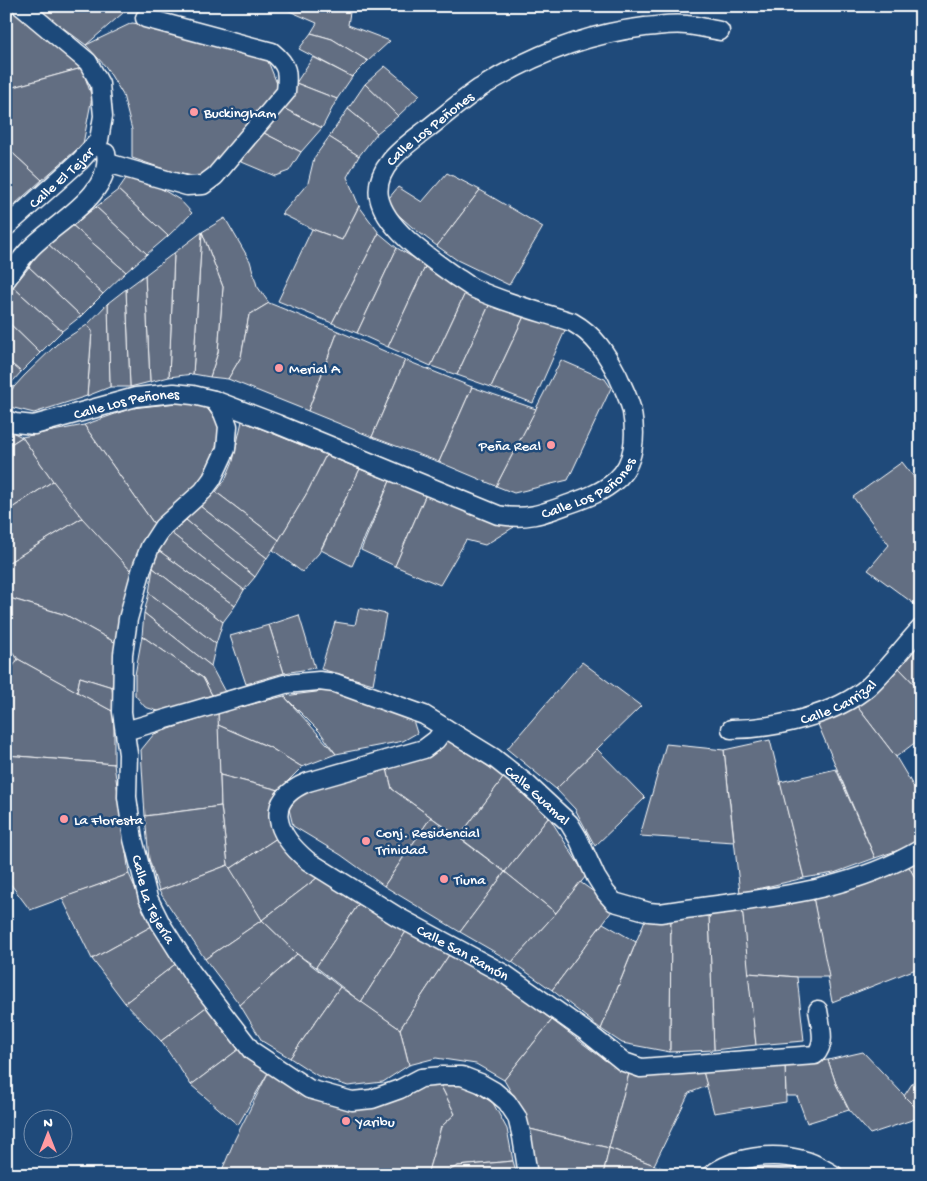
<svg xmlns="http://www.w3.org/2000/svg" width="927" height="1181" viewBox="0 0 927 1181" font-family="'Gochi Hand',sans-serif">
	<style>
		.building { fill: #626e82; stroke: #fff }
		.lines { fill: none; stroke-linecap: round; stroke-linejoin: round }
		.minor-casing { stroke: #fff; stroke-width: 21 }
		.minor { stroke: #1f4a7a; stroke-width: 18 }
		.poi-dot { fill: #ff9aa2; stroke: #1f4a7a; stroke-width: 2 }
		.labels { text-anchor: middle; stroke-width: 5; stroke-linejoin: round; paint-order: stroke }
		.poi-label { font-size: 15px; fill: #fff; stroke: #1f4a7a; text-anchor: start }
		.street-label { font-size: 15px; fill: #fff; stroke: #1f4a7a }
	</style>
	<rect width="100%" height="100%" fill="#1f4a7a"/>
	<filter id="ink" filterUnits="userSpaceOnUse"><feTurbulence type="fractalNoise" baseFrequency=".02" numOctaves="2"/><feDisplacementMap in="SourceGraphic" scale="10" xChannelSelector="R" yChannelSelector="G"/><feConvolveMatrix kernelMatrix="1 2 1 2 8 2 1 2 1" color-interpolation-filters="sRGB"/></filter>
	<g filter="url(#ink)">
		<g class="building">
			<polygon points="6,6 9,6 82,68 6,89"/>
			<polygon points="34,6 131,6 86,45"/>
			<polygon points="278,6 351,6 348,25 390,41 368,61 332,39 311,33 317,23"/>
			<polygon points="132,23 154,26 265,54 280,91 201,178 173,172 132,158 132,130 123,95 106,67 86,45"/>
			<polygon points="311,33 332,39 368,61 352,77 299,49"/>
			<polygon points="313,57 352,77 337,99 296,83"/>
			<polygon points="385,66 420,95 398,116 365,84"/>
			<polygon points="82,68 92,97 83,144 42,180 6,147 6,89"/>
			<polygon points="296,83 337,99 322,128 283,108"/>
			<polygon points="365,84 398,116 377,133 348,109"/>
			<polygon points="283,108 322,128 301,152 262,132"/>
			<polygon points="348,109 377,133 359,156 329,137"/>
			<polygon points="262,132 301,152 289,171 275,176 237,160"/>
			<polygon points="329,137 359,156 347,177 359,206 342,240 312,229 282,214 308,183 314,158"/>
			<polygon points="6,147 42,180 6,212"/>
			<polygon points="447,173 480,190 437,246 412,227 385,203 398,187 422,202"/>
			<polygon points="129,174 150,182 180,200 192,213 168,236 118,190"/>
			<polygon points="118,190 168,236 147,254 96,207"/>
			<polygon points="480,190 543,227 509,285 457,260 437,246"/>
			<polygon points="359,206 379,233 332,323 278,301 312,229 342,240"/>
			<polygon points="96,207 147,254 126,272 72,225"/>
			<polygon points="225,218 250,261 257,286 269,303 249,315 241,357 228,379 210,377 218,352 223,287 202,232"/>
			<polygon points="72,225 126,272 103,294 48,244"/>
			<polygon points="202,232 223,287 218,352 210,377 193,374"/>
			<polygon points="202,232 193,374 169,377 174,253"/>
			<polygon points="379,233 397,248 357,333 332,323"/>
			<polygon points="48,244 103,294 81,316 29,267 35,255"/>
			<polygon points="397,248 426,265 388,347 357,333"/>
			<polygon points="174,253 169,377 150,382 145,275"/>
			<polygon points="426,265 466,291 431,366 388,347"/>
			<polygon points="29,267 81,316 62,331 13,287"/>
			<polygon points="145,275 150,382 130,387 126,289"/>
			<polygon points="13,287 62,331 40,353 6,320 6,297"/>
			<polygon points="126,289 130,387 110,387 108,303"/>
			<polygon points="466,291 492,299 457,375 431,366"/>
			<polygon points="492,299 526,312 491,387 457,375"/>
			<polygon points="108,303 110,387 87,396 92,331 87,325"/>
			<polygon points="269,303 338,331 308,411 228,379 241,357 249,315"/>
			<polygon points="526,312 567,326 533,403 491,387"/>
			<polygon points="6,320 40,353 21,372 6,359"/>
			<polygon points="87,325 92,331 87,396 34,413 6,406 6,396 24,376 57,344"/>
			<polygon points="338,331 405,360 372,437 308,411"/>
			<polygon points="6,359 21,372 6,389"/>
			<polygon points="405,360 472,387 439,462 372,437"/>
			<polygon points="561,360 605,379 611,388 568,480 514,493 496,486"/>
			<polygon points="472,387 536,409 496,486 439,462"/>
			<polygon points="186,402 207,408 220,425 215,454 197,485 154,524 84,425 132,408"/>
			<polygon points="242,421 326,455 307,493 279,540 216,492 225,480 233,461"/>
			<polygon points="84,425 154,524 139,550 131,571 71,507 22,437"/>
			<polygon points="6,429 22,437 6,447"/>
			<polygon points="22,437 53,481 6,512 6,447"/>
			<polygon points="326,455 360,469 319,553 302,572 273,550 307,493"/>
			<polygon points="902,462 921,486 921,609 868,570 889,545 853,497"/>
			<polygon points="360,469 390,481 352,566 321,550"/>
			<polygon points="921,472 921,486 913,477"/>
			<polygon points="53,481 82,518 6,564 6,512"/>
			<polygon points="390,481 426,494 395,566 361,550"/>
			<polygon points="216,492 279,540 267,558 200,506"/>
			<polygon points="426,494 514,527 485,545 466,540 440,585 395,566"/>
			<polygon points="200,506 267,558 255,577 186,520"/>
			<polygon points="82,518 131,571 118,644 66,615 6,597 6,564"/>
			<polygon points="186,520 255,577 244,590 171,533"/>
			<polygon points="171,533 244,590 235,606 158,550"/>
			<polygon points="158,550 235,606 223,622 153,568"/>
			<polygon points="153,568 223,622 216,644 149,593"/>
			<polygon points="149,593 216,644 211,666 144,613"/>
			<polygon points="6,597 66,615 118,644 112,687 80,677 77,692 18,659 6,644"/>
			<polygon points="359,608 386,614 373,684 321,669 335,622 355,625"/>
			<polygon points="144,613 211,666 225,692 212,695 203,678 142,636"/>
			<polygon points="299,615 315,668 284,673 269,625"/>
			<polygon points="269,625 284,673 246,684 230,636"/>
			<polygon points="142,636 203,678 212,695 161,712 145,707 135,695 135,675"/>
			<polygon points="921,641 921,691 897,666"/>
			<polygon points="6,644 18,659 6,677"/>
			<polygon points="18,659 114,712 114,764 6,755 6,677"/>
			<polygon points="582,662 641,706 556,789 507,749"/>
			<polygon points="897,666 921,691 921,738 896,757 856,705"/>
			<polygon points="80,677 112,687 114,712 77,692"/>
			<polygon points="332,690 412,717 417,733 403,741 336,754 320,732 284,696"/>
			<polygon points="284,696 336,754 302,767 269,747 218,725 218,713"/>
			<polygon points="856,705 896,757 921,799 921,838 905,848 875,858 817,722"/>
			<polygon points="218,713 221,806 145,816 141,750 154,734"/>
			<polygon points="218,725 269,747 302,767 279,790 220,775"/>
			<polygon points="447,739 504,777 459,837 392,789 387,769 438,751"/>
			<polygon points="770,740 804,878 740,893 724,750"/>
			<polygon points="666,744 724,750 734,842 640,836"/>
			<polygon points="597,749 645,798 595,846 575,809 556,789"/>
			<polygon points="6,755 114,764 129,874 30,910 6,878"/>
			<polygon points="387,769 392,789 431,817 384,886 341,855 293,826 289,809 301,792"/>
			<polygon points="836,769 875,858 834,873 804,878 780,782"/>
			<polygon points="220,775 279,790 272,799 273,821 277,838 230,869 228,865 221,806"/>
			<polygon points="504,777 549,817 505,872 459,837"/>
			<polygon points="221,806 228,865 159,891 149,859 145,816"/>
			<polygon points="431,817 505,872 460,932 384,886"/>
			<polygon points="549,817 586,876 556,913 505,872"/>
			<polygon points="277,838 321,875 262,920 230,869"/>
			<polygon points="921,856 921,889 908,865"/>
			<polygon points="228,865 262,920 205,959 159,891"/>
			<polygon points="908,865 921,889 921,967 832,1002 813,897 860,887"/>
			<polygon points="505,872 556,913 512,962 460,932"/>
			<polygon points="129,874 152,926 92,959 62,898"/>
			<polygon points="321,875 362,899 316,967 297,954 262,920"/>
			<polygon points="580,882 615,907 552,990 512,962 556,913"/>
			<polygon points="813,897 829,977 797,977 748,973 742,907"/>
			<polygon points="362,899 409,927 361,1002 316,967"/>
			<polygon points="742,907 756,1045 714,1050 709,916"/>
			<polygon points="647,915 671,919 670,1052 622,1043 601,1029"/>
			<polygon points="709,916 714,1050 670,1052 671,919"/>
			<polygon points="262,920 297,954 240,1005 205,959"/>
			<polygon points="603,923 636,942 601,1029 552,990"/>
			<polygon points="152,926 178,962 125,1003 92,959"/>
			<polygon points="409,927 451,952 400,1029 361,1002"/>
			<polygon points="451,952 492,975 552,1020 504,1080 476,1064 436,1058 409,1065 400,1029"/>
			<polygon points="297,954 340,987 290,1058 262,1041 240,1005"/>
			<polygon points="178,962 209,1005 161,1041 125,1003"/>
			<polygon points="748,973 797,977 804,1041 756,1045"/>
			<polygon points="340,987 400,1029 409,1065 383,1082 348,1086 318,1076 290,1058"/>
			<polygon points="209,1005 239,1049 191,1085 161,1041"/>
			<polygon points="552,1020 606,1061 630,1070 609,1148 530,1129 525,1116 504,1080"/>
			<polygon points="239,1049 269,1071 238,1125 191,1085"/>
			<polygon points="863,1052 921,1113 921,1117 870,1134 849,1110 836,1084 828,1060"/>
			<polygon points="828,1060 836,1084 849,1110 807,1123 797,1096 786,1096 785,1065"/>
			<polygon points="785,1065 786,1102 714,1113 702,1068"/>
			<polygon points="702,1068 707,1086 689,1093 654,1165 609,1148 630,1070 669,1075"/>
			<polygon points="921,1070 921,1113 904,1096"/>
			<polygon points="269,1071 347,1106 438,1080 455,1114 441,1127 427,1175 220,1175 235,1139"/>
			<polygon points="438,1080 470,1088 493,1103 507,1129 513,1161 458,1166 440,1175 427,1175 441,1127 455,1114"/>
			<polygon points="530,1129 609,1148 603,1175 537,1175"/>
			<polygon points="609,1148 654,1165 681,1175 603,1175"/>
			<polygon points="513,1161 517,1175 440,1175 458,1166"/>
			<polygon points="746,1168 792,1170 792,1175 733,1175"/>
			<polygon points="792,1170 808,1174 810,1175 792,1175"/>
		</g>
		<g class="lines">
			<g class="minor-casing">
				<g id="minor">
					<path d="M 108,163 L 187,186 L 203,185 L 215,176 L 286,92 C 288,72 288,65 272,52 L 145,18"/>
					<path id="s1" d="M 6,227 L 80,161 L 99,140 L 103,116 L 100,84 L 88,62 L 21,6"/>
					<path d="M 6,280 C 14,269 21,258 30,249 C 54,223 113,195 106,153"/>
					<path id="s2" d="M 214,400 L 223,413 L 228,426 L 226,449 L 212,479 L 203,491 L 163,527 L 150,547 L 142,568 L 128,619 L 123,654 L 122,712 L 128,754 L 127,797 L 133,839 L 148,898 L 161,924 L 192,973 L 252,1051 L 309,1089 L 352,1101 L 372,1099 L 400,1089 L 421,1078 L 442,1076 L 462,1076 L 480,1083 L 494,1091 L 507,1102 L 517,1117 L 522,1137 L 528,1175"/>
					<path id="s3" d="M 6,420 L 15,423 L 34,425 L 136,397 L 174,393 L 193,395 L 214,400 L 277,424 L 498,515 C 527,520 542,514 569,504 C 586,498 603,492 616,480 C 635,464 636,435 632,412 C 630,400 623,388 618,376 C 606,353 595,335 572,322 C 541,312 505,303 475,289 C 469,286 463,281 456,277 C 431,259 385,229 379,197 C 374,167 405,146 426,130 C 444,116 461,101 480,88 C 530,56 587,34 645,27 C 659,26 673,23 687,25 C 698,26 709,29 720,31"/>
					<path id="s4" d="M 445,728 L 436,740 L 424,749 L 308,782 C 261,801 277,835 308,861 L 398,917 L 506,975 L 588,1033 L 624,1062 L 641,1068 L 815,1055 C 827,1043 820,1025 818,1010"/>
					<path id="s5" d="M 731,729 C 774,729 836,715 869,686 C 888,668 903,647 921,628"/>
					<path id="s6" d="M 125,731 L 285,684 L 319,681 L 335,683 L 424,715 L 494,758 L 527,784 L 569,823 L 578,838 L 596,877 L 606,893 L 614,902 L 649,912 L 660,913 L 680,910 C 763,898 847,893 921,849"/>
					<path d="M 711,1175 C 735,1156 773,1152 803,1160 C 814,1162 825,1170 834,1175"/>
				</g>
			</g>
			<use href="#minor" class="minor"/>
		</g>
	</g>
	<g class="poi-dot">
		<circle cx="194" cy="112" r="5"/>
		<circle cx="279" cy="368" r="5"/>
		<circle cx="551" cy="445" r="5"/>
		<circle cx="64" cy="819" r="5"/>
		<circle cx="366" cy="841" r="5"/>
		<circle cx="444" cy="879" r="5"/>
		<circle cx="346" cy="1121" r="5"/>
	</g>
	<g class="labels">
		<g class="poi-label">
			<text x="204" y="117">Buckingham</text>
			<text x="289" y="373">Merial A</text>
			<text x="541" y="450" text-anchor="end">Peña Real</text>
			<text x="74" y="824">La Floresta</text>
			<text x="376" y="837">Conj. Residencial<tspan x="376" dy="17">Trinidad</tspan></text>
			<text x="454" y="884">Tiuna</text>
			<text x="356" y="1126">Yaribu</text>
		</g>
		<g class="street-label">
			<text dy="5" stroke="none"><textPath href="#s3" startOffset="1158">Calle Los Peñones</textPath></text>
			<text dy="5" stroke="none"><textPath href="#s1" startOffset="74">Calle El Tejar</textPath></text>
			<text dy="5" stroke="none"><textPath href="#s3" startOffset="124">Calle Los Peñones</textPath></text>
			<text dy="5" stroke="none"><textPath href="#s3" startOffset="618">Calle Los Peñones</textPath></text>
			<text dy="5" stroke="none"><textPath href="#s5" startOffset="112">Calle Carrizal</textPath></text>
			<text dy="5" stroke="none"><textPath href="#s6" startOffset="451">Calle Guamal</textPath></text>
			<text dy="5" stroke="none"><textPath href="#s2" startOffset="539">Calle La Tejería</textPath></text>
			<text dy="5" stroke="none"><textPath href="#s4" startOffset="434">Calle San Ramón</textPath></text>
		</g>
	</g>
	<rect width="927" height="1181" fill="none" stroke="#1f4a7a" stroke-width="25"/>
	<rect x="12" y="12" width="902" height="1156" fill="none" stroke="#fff" stroke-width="2" filter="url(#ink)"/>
	<g transform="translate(48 1134)"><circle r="24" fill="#1f4a7a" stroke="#7992af"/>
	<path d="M0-4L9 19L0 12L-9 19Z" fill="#ff9aa2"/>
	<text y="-8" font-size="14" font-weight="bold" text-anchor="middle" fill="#ffffff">N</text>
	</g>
</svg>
